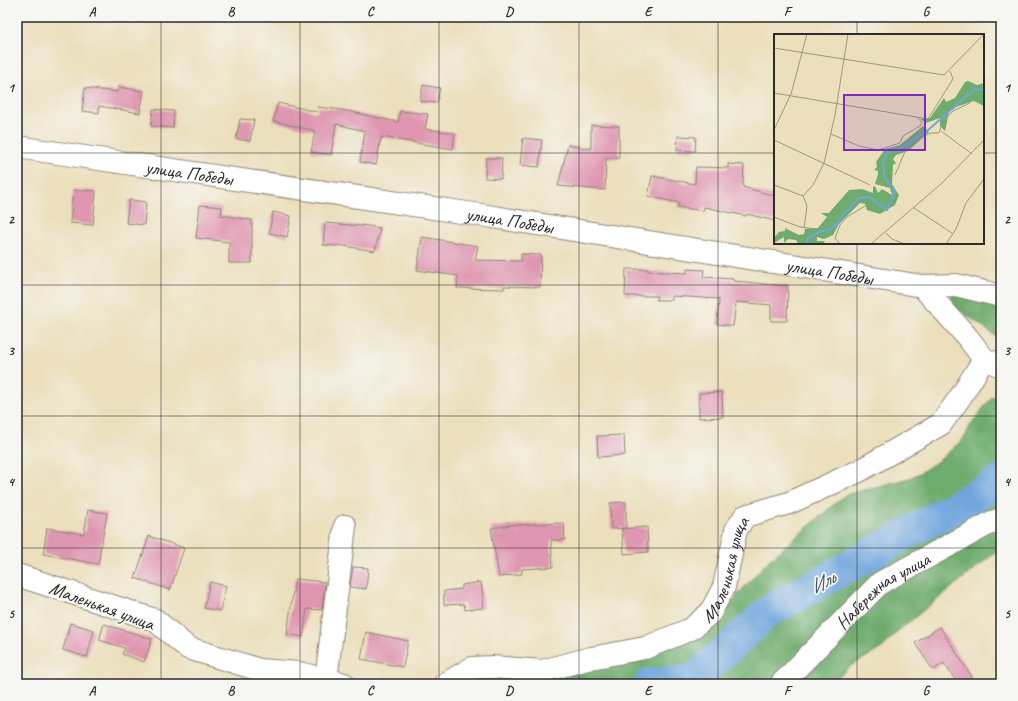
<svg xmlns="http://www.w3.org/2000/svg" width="1018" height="701" viewBox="0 0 1018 701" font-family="Caveat,sans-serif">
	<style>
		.forest { fill: #6eac6d; stroke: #4c6c4c }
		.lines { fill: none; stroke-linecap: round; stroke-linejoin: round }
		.river { stroke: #70a5dd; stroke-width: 32 }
		.building { fill: #df96b0 }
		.minor-casing { stroke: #8b8574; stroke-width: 24 }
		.minor { stroke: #fff; stroke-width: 22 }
		.grid { fill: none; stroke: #2b2b2b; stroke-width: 1; stroke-opacity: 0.55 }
		.labels { text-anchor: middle; stroke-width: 3.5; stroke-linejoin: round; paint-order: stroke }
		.street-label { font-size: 19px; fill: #2b2b2b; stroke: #f6f6f2 }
		.water-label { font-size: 20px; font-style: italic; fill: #435669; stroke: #f6f6f2 }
		.inset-river { fill: none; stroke: #70a5dd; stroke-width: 2 }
		.inset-road { fill: none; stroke: #9e9782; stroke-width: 1 }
		.view { fill: #7b2cbf; fill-opacity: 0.15; stroke: #7b2cbf; stroke-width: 2 }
		.inset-edge { fill: none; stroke: #2b2b2b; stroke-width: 2 }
		.neatline { fill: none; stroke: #2b2b2b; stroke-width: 1.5 }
		.grid-label { font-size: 13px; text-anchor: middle; font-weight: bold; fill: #2b2b2b }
	</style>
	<rect width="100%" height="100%" fill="#f6f6f2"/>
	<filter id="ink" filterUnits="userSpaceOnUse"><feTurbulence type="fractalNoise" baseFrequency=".025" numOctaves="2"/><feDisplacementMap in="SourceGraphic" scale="8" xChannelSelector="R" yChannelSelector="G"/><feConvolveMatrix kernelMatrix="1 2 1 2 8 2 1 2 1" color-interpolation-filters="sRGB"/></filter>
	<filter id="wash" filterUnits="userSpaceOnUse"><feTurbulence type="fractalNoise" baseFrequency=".012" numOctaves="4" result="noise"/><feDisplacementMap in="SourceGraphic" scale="16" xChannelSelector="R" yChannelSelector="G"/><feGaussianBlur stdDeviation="0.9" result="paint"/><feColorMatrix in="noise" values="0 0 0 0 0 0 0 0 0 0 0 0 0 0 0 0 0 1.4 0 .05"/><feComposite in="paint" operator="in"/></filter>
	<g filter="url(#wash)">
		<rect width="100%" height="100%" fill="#ebdfbc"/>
		<g class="forest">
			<polygon points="951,294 1001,303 1001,340 953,305"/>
			<polygon points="992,397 1001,397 1001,548 899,630 882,648 849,667 832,684 519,684 610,666 707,629 767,562 845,495 909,478 920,473 941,459 959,443 966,435 971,424"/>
		</g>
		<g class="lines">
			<polyline class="river" points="650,684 692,681 769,611 1001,481"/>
		</g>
		<g id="blocks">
			<g class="building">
				<polygon points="423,85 440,88 437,103 420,101"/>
				<polygon points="118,87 144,91 140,113 99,106 99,113 82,111 85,88 117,92"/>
				<polygon points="278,103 317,112 318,107 342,110 398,122 400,111 428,114 425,129 455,133 453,149 381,137 376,165 360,162 365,131 336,124 331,155 311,152 315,131 273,121"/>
				<polygon points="153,109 174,111 173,128 151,126"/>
				<polygon points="240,119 254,120 250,141 236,139"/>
				<polygon points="591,125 619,126 619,158 606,158 605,190 558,186 568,145 591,149"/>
				<polygon points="678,136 696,137 695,151 677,150"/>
				<polygon points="523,138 542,140 539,167 520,165"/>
				<polygon points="486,158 502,158 501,179 485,178"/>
				<polygon points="728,164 744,165 743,187 775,196 775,221 747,214 746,216 704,207 703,211 678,207 679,203 648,196 652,176 695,184 696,167 728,168"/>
				<polygon points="73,190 96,191 93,225 70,223"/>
				<polygon points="129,200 146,202 144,225 126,223"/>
				<polygon points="200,205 222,207 221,215 252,220 252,263 229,263 229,242 196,238"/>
				<polygon points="273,212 291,216 287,237 269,233"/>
				<polygon points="325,223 362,226 362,225 380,228 375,251 338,245 338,246 323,245"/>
				<polygon points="422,237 478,246 475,260 521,261 521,254 541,255 540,287 504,286 504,289 457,288 458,276 417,270"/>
				<polygon points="626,269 648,269 648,271 687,273 687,269 704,270 703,277 733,279 733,281 788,286 787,321 771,321 771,305 736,302 733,326 717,324 719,299 672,296 672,300 656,300 657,296 625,296"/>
				<polygon points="722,392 723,417 699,418 699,393"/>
				<polygon points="624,435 625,455 598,457 597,436"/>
				<polygon points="626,502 626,528 611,529 610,503"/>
				<polygon points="88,510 107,513 98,564 43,554 47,528 84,534"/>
				<polygon points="564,523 565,540 551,540 553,567 522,569 522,574 499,577 491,528 511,525"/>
				<polygon points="647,527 648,552 624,554 622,529"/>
				<polygon points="149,536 184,548 170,590 135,578"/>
				<polygon points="353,567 368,568 366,589 350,587"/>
				<polygon points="295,579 325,582 322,610 307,609 303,637 287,634"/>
				<polygon points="210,582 226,586 220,611 204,608"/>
				<polygon points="481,582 484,608 465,610 464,604 444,605 444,591 462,589 462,585"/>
				<polygon points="70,623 94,630 87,657 63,650"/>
				<polygon points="104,624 152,639 144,662 122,654 125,648 99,640"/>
				<polygon points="940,627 972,677 962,684 958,684 944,663 933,670 915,643"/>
				<polygon points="366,632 408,641 403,667 361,659"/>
			</g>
		</g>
	</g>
	<g filter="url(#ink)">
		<use href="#blocks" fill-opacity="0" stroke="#8b8574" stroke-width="1"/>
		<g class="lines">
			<g class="minor-casing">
				<g id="minor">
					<path id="s1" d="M 17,147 L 481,215 L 922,286 L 956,285 L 1001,296"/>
					<polyline points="922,286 968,338 984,359 1001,366"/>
					<polyline points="17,575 155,620 188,648 260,670 299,673 344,684"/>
					<polyline points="326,680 345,526"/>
					<path id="s2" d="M 445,684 L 472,668 L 492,667 L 542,671 L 591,658 L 645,648 L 691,629 L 710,613 L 724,587 L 736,530 L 745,516 L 789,503 L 859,471 L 941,424 L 961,396 L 984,359"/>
					<path id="s3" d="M 781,684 L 880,583 L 992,522 L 1001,519"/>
				</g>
			</g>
			<use href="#minor" class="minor"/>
		</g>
	</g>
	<path class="grid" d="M 161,17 L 161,684M 300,17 L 300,684M 439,17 L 439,684M 579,17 L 579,684M 718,17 L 718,684M 857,17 L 857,35M 17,153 L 775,153M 983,153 L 1001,153M 857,243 L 857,684M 17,285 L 1001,285M 17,416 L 1001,416M 17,548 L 1001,548"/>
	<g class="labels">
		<g class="street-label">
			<text dy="7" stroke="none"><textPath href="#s1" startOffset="174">улица Победы</textPath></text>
			<text dy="7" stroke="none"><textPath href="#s1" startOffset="498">улица Победы</textPath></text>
			<text dy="7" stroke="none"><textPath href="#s1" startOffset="822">улица Победы</textPath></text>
			<text dy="7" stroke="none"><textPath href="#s2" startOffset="329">Маленькая улица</textPath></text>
			<text dy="7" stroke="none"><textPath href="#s3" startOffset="139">Набережная улица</textPath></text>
			<text transform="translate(102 605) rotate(20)" y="7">Маленькая улица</text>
		</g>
		<g class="water-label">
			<text transform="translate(822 582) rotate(-29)" y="7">Иль</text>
		</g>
	</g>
	<g transform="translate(774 34)">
		<rect width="210" height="210" fill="#ebdfbc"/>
		<path d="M 194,47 L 203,51 L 210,49 L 210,72 L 200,67 L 182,73 L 175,78 L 171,97 L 166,92 L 166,84 L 152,89 L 146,85 L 156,84 L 170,64 L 172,68 L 181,64 L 191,48 ZM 149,92 L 155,98 L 134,117 L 122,121 L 119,125 L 122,129 L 119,131 L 118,150 L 125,161 L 121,171 L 106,180 L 93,176 L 91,170 L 86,169 L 65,190 L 59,201 L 50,205 L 43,203 L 43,207 L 51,207 L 49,210 L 24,210 L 22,206 L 14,205 L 10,209 L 10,203 L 0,209 L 0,204 L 5,198 L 11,197 L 11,194 L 25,201 L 30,200 L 31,195 L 44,194 L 53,183 L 47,179 L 55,179 L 75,156 L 88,155 L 99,159 L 99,153 L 101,152 L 104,159 L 108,155 L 118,161 L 116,154 L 101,150 L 104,140 L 104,137 L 100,136 L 103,133 L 102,128 L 111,115 L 126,111 Z" fill="#6eac6d"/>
		<path class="inset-river" d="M 32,210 L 34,204 L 47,197 L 55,196 L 64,189 L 68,182 L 85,164 L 95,163 L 113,176 L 121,157 L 111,144 L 109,131 L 111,122 L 116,115 L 125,115 L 153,97 L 201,55 L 210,56"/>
		<path class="inset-road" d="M 0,14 L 170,41 L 210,0M 0,59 L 154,85 L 179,45 L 176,37M 0,96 L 17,60 L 33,0M 167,97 L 198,120M 57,100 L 85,112 L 104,116 L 126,109 L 129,102 L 146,92 L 148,89 L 144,84M 0,106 L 96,151M 121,141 L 132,115 L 140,107 L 157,99 L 165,99 L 169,87 L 179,77 L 196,69M 0,151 L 29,162M 29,162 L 39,151 L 50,129 L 61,81 L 74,0M 29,162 L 33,172 L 30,194M 140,174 L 178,199M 0,183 L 26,193 L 42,195M 112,199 L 118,205 L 131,210M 66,210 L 61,204 L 66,191 L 73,183 L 91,172M 97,210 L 167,150 L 210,106M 172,210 L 182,195 L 192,169 L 210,145"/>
		<path class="view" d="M 70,61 L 151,61 L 151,116 L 70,116 Z"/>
		<rect width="210" height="210" class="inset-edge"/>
	</g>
	<rect width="1018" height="701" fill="none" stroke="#f6f6f2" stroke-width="44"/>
	<rect x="22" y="22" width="974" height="657" class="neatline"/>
	<g class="grid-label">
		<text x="92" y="16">A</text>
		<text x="231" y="16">B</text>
		<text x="370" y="16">C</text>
		<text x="509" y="16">D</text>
		<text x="648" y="16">E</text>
		<text x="787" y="16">F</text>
		<text x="926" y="16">G</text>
		<text x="11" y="92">1</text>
		<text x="1007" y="92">1</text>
		<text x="11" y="224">2</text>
		<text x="1007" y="224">2</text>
		<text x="11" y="355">3</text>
		<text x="1007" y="355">3</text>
		<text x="11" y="486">4</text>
		<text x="1007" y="486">4</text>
		<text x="11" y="618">5</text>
		<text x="1007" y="618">5</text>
		<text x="92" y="695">A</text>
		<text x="231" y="695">B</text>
		<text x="370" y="695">C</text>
		<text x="509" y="695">D</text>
		<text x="648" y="695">E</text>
		<text x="787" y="695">F</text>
		<text x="926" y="695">G</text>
	</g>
</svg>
